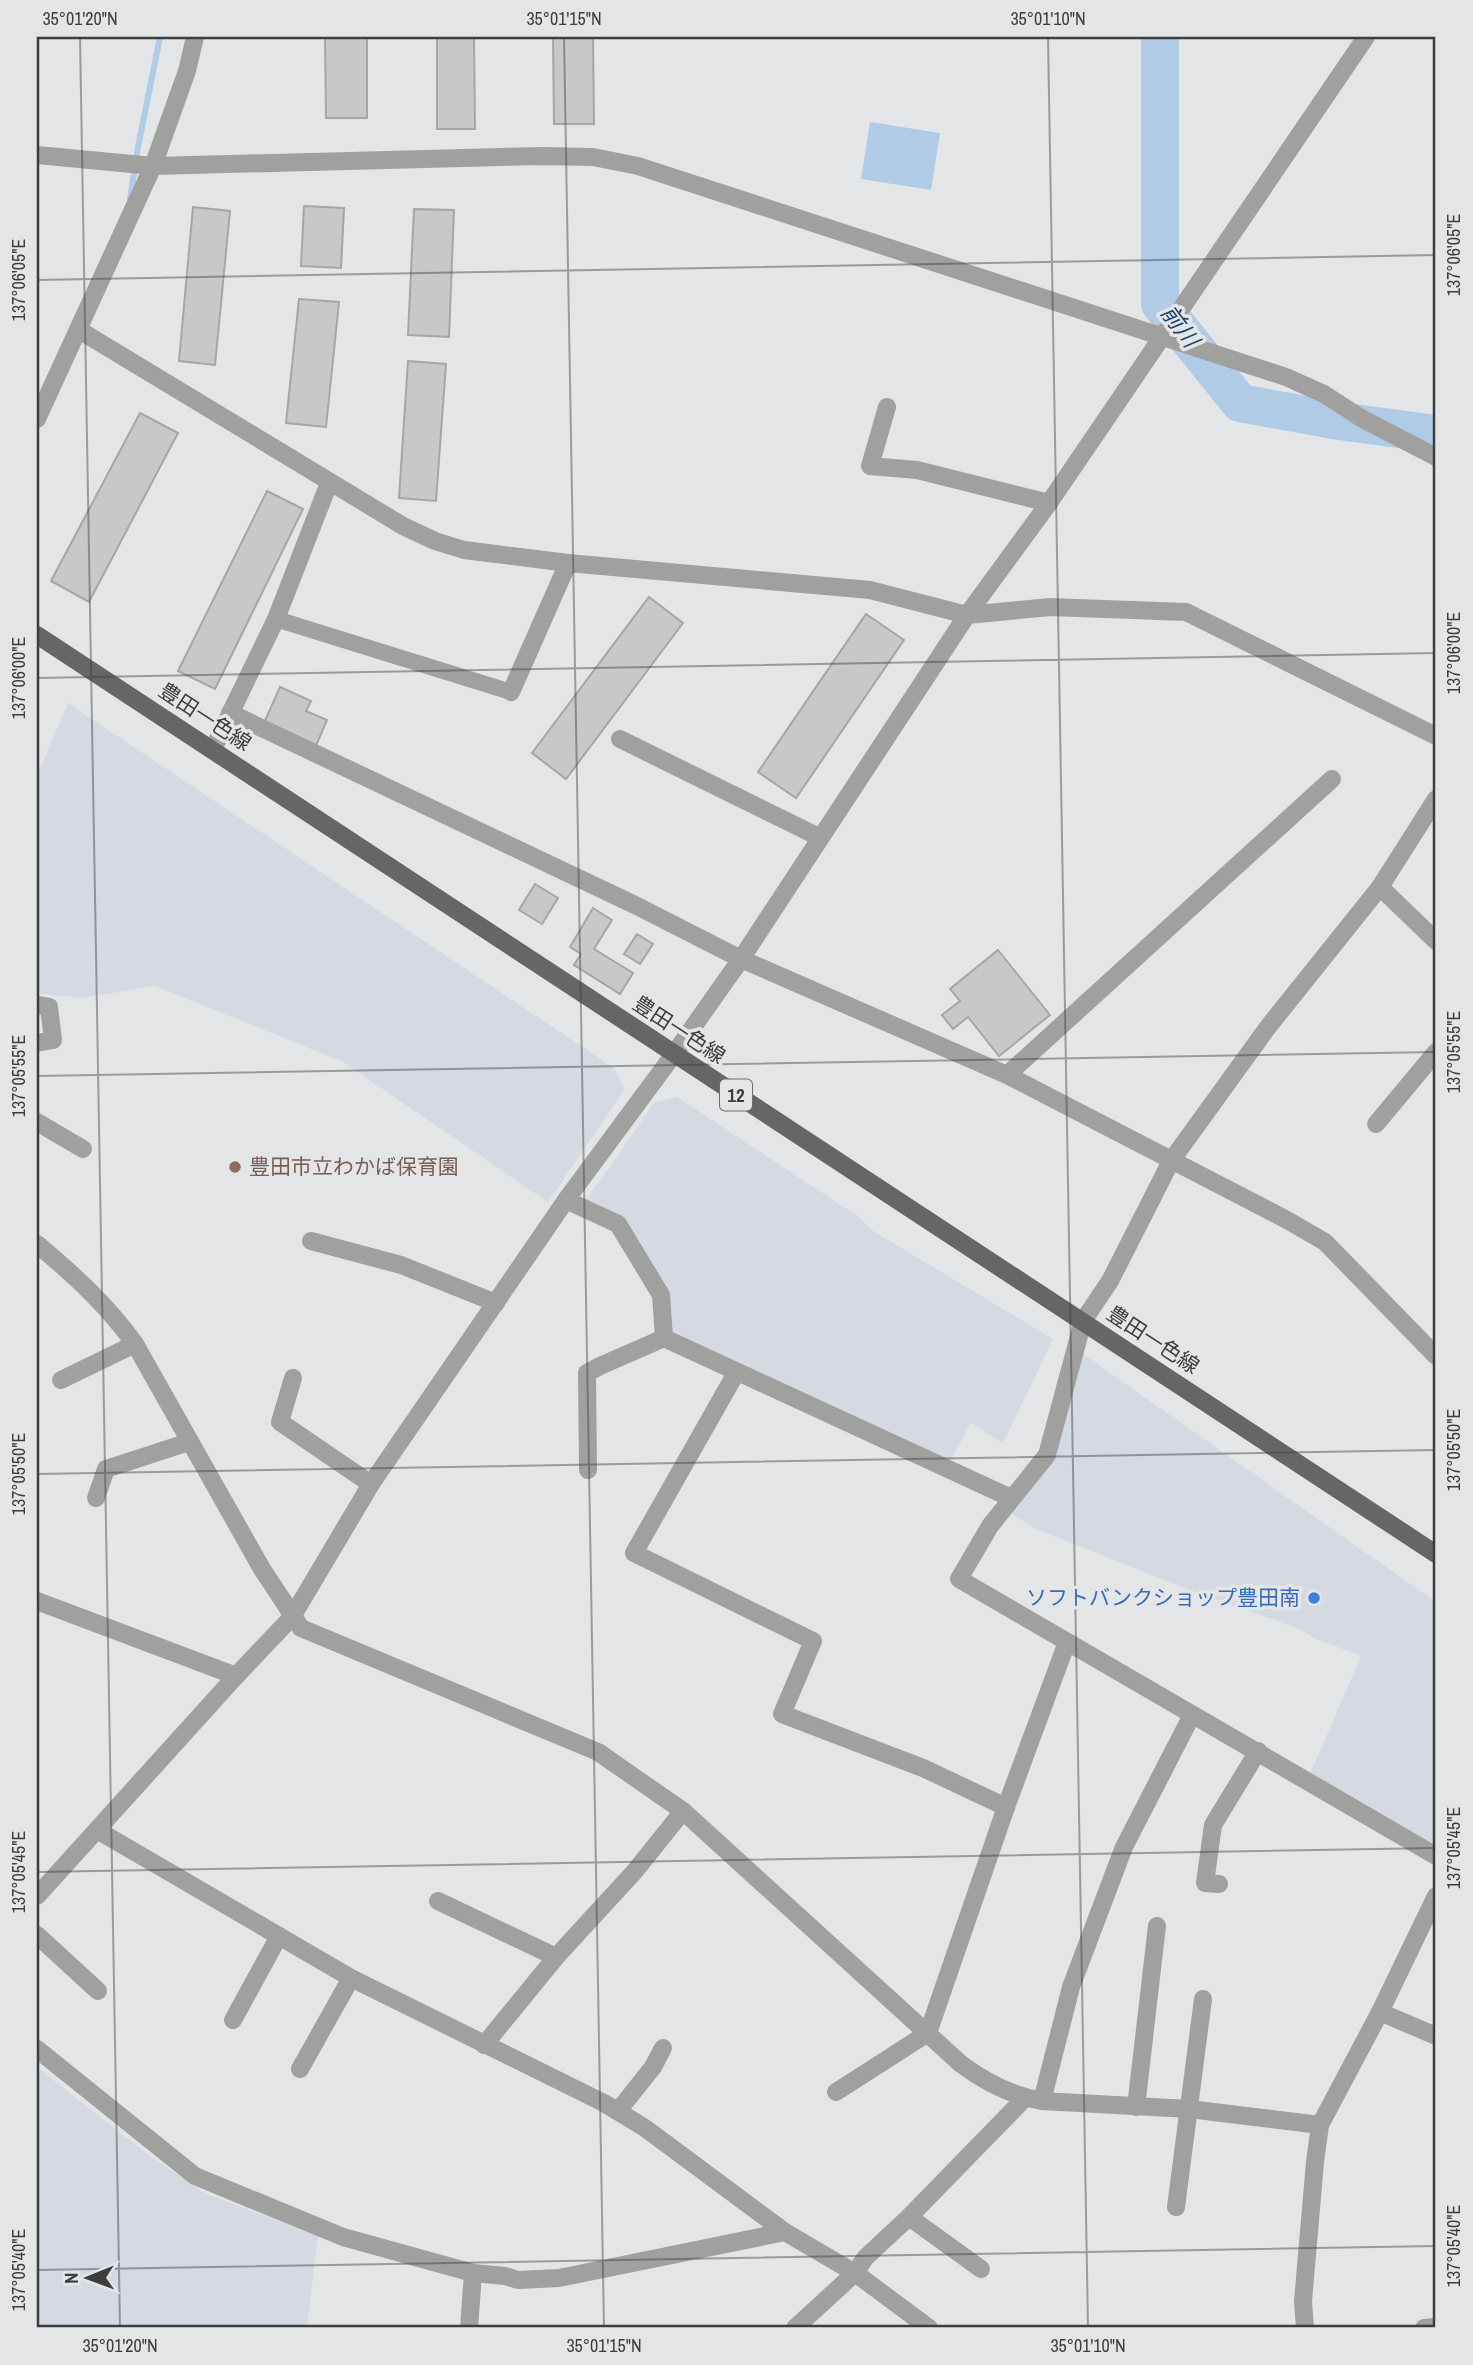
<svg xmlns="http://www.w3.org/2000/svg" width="1473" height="2365" viewBox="0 0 1473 2365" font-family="'Archivo Narrow','Noto Sans JP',sans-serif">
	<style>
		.built { fill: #d5d9e2 }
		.water { fill: #afcbe5 }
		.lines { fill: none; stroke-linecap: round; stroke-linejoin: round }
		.stream { stroke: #afcbe5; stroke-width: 6 }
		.river { stroke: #afcbe5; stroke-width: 38 }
		.building { fill: #c8c7ca; stroke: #a6a5a7; stroke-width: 2 }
		.pedestrian { stroke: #a0a09f; stroke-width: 16 }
		.minor { stroke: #a0a09f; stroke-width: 18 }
		.tertiary { stroke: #a0a09f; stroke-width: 18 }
		.primary { stroke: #676665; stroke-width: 18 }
		.ticks { fill: none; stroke: #3c3d3d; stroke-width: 2; stroke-opacity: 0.45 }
		.education-dot { fill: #8d6e63; stroke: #e4e5e7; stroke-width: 2.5 }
		.shop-dot { fill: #3f7fe0; stroke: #e4e5e7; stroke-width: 2.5 }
		.labels { text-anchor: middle; stroke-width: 7; stroke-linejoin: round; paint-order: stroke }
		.shield { fill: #e4e5e7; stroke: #6e6f70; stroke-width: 2 }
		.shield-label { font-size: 19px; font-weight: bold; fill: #3c3d3d }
		.street-label { font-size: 21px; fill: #3c3d3d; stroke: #e4e5e7 }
		.education-label { font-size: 21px; fill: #785e54; stroke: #e4e5e7; text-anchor: start }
		.shop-label { font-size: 21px; fill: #366cbe; stroke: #e4e5e7; text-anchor: end }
		.water-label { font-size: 23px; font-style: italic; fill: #184367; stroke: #e4e5e7 }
		.neatline { fill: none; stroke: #3c3d3d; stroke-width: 2.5 }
		.ticks-label { font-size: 18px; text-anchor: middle; fill: #3c3d3d }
	</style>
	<rect width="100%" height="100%" fill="#e4e5e7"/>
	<g class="built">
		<polygon points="68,703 614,1068 625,1089 548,1202 343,1062 155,986 82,998 37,993 37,776"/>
		<polygon points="677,1097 859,1217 873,1231 1053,1339 1003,1443 971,1423 948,1465 671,1332 649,1269 585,1202 655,1102"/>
		<polygon points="1080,1352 1436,1602 1436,1840 1428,1856 1307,1781 1361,1656 1314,1638 1300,1629 1197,1593 1034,1528 1012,1514 1047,1455"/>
		<polygon points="37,2067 150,2156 206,2194 318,2235 307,2328 37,2328"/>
	</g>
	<polygon class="water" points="870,122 940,133 931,190 861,179"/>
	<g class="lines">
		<polyline class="stream" points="130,199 138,147 160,37"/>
		<polyline class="river" points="1160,37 1160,304 1240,403 1339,421 1436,434"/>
	</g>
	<g class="building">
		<polygon points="325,37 367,37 367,118 326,118"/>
		<polygon points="437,37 474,37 475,129 437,129"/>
		<polygon points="553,37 593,37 594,124 554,124"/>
		<polygon points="304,206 344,208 341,268 301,266"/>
		<polygon points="193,207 230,211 215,365 179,361"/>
		<polygon points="414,209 454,210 449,337 408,335"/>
		<polygon points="299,299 339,302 326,427 286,423"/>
		<polygon points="408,361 446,364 436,501 399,498"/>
		<polygon points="140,413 178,433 89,602 51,581"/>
		<polygon points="267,491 303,509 215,689 178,671"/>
		<polygon points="649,597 683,623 566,779 532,753"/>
		<polygon points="866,614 904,640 796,798 758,772"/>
		<polygon points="280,687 311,701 306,711 327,720 315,748 264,723"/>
		<polygon points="535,884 558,898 542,924 519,910"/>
		<polygon points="593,908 612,920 594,949 633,973 620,994 574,965 581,954 570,947"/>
		<polygon points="637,934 653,944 640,964 624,954"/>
		<polygon points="998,950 1050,1015 999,1056 968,1017 953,1029 942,1015 960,1001 950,989"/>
	</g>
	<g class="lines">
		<polyline class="pedestrian" points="276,619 511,692"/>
		<g class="minor">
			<polyline points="37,155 153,166 541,156 593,157 638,166 1286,377 1324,394 1361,418 1436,457"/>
			<polyline points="79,330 403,526 435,541 464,550 568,563 870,590 967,615 1050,607 1186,612 1436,736"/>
			<polyline points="887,407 870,466 917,470 1049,503"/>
			<polyline points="511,692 568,563"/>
			<polyline points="230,713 635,905 741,959 1007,1075 1287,1220 1325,1242 1436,1356"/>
			<polyline points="620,739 819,837"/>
			<polyline points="213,749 276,619 329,483"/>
			<polyline points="1436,799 1380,887 1268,1027 1171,1161 1110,1281 1083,1321 1047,1455 990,1526 959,1579 1436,1856"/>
			<polyline points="1380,887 1436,941"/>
			<polyline points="37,1005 49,1007 53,1040 37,1043"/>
			<polyline points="1007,1075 1332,779"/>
			<polyline points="37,1122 83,1149"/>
			<polyline points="1376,1124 1436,1052"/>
			<polyline points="566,1200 618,1224 661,1295 664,1338 600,1366 587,1373 588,1470"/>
			<polyline points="311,1241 401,1265 496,1303"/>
			<path d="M 37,1244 C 75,1276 106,1304 135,1344 L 262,1569 L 301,1628 L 598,1752 L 683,1811 L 961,2064 C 985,2082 1013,2096 1042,2101 L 1189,2109 L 1320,2125"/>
			<polyline points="664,1338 1011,1498"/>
			<polyline points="736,1373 634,1553 813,1641 782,1714 923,1768 1006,1807"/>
			<polyline points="293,1378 280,1422 371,1484"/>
			<polyline points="61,1380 135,1344"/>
			<polyline points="96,1498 106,1469 189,1442"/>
			<polyline points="37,1601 236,1676"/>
			<polyline points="97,1830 351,1978 604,2103 645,2128 785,2232 855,2273 929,2328"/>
			<polyline points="1219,1884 1205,1883 1213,1825 1258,1751"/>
			<polyline points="438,1901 556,1957"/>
			<polyline points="37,1935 98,1991"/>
			<polyline points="1380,2012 1436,2036"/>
			<polyline points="233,2020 279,1936"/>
			<polyline points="484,2045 556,1957 635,1871 683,1811"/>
			<polyline points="37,2049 195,2176 343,2237 473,2273 505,2276 518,2280 559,2278 785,2232"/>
			<polyline points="300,2069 351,1978"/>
			<polyline points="836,2092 928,2033 1006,1807 1067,1642"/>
			<polyline points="1042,2101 1071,1987 1124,1847 1192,1715"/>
			<polyline points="1136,2107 1157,1926"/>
			<polyline points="618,2111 653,2067 663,2048"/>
			<polyline points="1176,2207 1203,1999"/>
			<polyline points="909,2217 981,2269"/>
			<polyline points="469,2328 473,2273"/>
			<polyline points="795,2328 855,2273 865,2258 909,2217 1025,2098"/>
			<polyline points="1305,2328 1303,2301 1315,2162 1320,2125 1380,2012 1436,1896"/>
			<polyline points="1424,2328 1436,2327"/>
		</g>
		<g class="tertiary">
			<polyline points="37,419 153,166 187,71 195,37"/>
			<polyline points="37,1896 236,1676 292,1617 371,1484 566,1200 674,1054 741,959 967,615 1049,503 1366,37"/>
		</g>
		<polyline class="primary" points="37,635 1436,1554"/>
	</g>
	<path class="ticks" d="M 80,37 L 120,2328M 564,37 L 604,2328M 1048,37 L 1088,2328M 37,280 L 1436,255M 37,678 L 1436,653M 37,1076 L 1436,1052M 37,1474 L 1436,1450M 37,1872 L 1436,1848M 37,2270 L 1436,2246"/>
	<circle class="education-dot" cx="235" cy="1167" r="7"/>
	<circle class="shop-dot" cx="1314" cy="1598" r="7"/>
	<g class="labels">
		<rect class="shield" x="720" y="1079.5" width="32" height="31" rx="5"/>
		<g class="shield-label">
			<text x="736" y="1102">12</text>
		</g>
		<g class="street-label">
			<text transform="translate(205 717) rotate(33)" y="7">豊田一色線</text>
			<text transform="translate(679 1030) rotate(33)" y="7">豊田一色線</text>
			<text transform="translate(1153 1340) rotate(33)" y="7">豊田一色線</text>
		</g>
		<g class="education-label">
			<text x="249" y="1174">豊田市立わかば保育園</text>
		</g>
		<g class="shop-label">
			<text x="1300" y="1605">ソフトバンクショップ豊田南</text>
		</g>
		<g class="water-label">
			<text transform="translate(1180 326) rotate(53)" y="8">前川</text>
		</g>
	</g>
	<rect width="1473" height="2365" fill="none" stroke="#e4e5e7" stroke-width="77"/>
	<g transform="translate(88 2278) rotate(269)" stroke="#e4e5e7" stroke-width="5" paint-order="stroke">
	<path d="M0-5L12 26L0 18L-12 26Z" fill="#3c3d3d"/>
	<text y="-10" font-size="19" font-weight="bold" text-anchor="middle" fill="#3c3d3d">N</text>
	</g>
	<rect x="38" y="38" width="1396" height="2288" class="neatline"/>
	<g class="ticks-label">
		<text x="80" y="25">35°01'20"N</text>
		<text x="564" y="25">35°01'15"N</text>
		<text x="1048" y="25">35°01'10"N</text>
		<text transform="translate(1454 255) rotate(-90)" y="6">137°06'05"E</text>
		<text transform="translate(19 280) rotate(-90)" y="6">137°06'05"E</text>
		<text transform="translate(1454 653) rotate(-90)" y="6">137°06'00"E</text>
		<text transform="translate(19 678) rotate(-90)" y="6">137°06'00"E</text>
		<text transform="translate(1454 1052) rotate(-90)" y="6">137°05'55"E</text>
		<text transform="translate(19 1076) rotate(-90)" y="6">137°05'55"E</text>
		<text transform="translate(1454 1450) rotate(-90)" y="6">137°05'50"E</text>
		<text transform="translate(19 1474) rotate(-90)" y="6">137°05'50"E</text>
		<text transform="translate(1454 1848) rotate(-90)" y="6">137°05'45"E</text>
		<text transform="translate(19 1872) rotate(-90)" y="6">137°05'45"E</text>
		<text transform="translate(1454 2246) rotate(-90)" y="6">137°05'40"E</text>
		<text transform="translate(19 2270) rotate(-90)" y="6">137°05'40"E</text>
		<text x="120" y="2352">35°01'20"N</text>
		<text x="604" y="2352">35°01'15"N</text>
		<text x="1088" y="2352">35°01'10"N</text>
	</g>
</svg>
